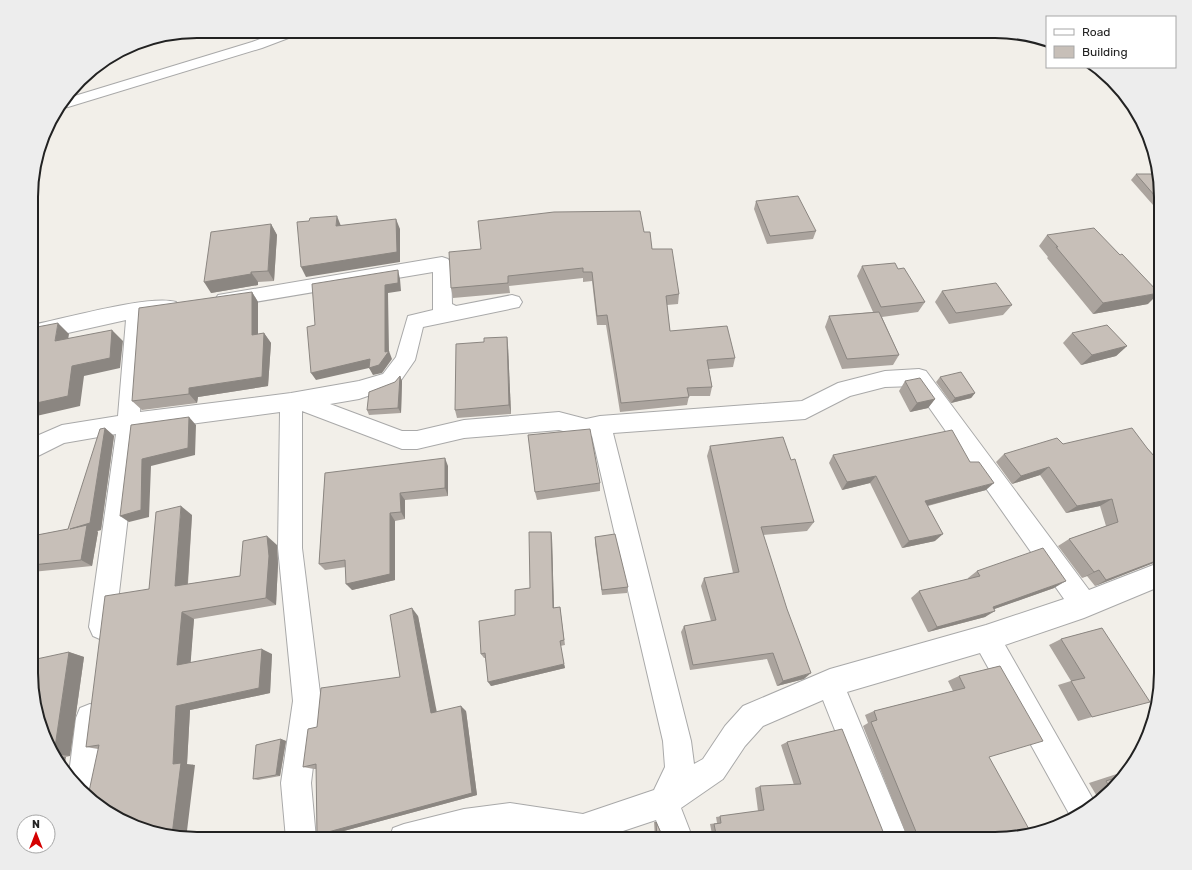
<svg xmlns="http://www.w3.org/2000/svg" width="1192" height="870" viewBox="0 0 1192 870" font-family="Rubik,sans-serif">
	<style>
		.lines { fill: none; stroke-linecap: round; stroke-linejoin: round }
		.minor-casing { stroke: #a9a9a9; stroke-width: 2 }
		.minor { fill: #fff; fill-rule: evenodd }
		.wall { fill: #aba49e }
		.shaded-wall { fill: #8b8681 }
		.building { fill: #c7bfb8; stroke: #8b8681 }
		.rim { fill: none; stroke: #222; stroke-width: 2 }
	</style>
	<rect width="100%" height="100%" fill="#f2efe9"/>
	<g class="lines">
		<g class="minor-casing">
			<g id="minor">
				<polygon points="282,31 301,31 299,34 262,48 68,107 60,108 68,98 252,42"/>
				<path d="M 442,257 L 448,259 L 451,264 L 452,304 L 456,306 L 512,295 L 519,297 L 522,302 L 519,307 L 423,327 L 415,360 L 397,386 L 359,399 L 330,404 L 402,431 L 417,431 L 464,420 L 559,412 L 586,419 L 600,416 L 802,401 L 838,383 L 885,371 L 919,369 L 926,371 L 1089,590 L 1161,562 L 1161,586 L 1084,618 L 1005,645 L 1094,801 L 1072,819 L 980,653 L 847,692 L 908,839 L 878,839 L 823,700 L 763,726 L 745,746 L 723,779 L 681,808 L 693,839 L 663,839 L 656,820 L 599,839 L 548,839 L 510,833 L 467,839 L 389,839 L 393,828 L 404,824 L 464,809 L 510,803 L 583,814 L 654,790 L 665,767 L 663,741 L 592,436 L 586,437 L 559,430 L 464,438 L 417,449 L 402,449 L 302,411 L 302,548 L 321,701 L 311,783 L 316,839 L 286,839 L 281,783 L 293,701 L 278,548 L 280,412 L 138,431 L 115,627 L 111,636 L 102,640 L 93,636 L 89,627 L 116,434 L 64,443 L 32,459 L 32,438 L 62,425 L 118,416 L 126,320 L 32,341 L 32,325 C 63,319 150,294 176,302 L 179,307 L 176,312 L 146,316 L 140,412 L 291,393 L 359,381 L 383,374 L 396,357 L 408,316 L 433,310 L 433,272 L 225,307 L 218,305 L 215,300 L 218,295 ZM 914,386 L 1064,599 L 986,625 L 830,669 L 743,706 L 725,726 L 703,759 L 694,764 L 691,741 L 613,433 L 805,419 L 850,396 L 885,387 Z"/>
				<polygon points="90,704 100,708 104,718 97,788 91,799 69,774 76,718 80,708"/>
			</g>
		</g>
		<use href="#minor" class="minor"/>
	</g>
	<g class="wall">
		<polygon points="1136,174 1161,186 1161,214 1131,180"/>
		<polygon points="756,201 816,231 813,239 767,244 754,209"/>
		<polygon points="271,224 277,235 274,281 258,282 258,285 211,293"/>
		<polygon points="644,232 652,249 679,294 678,304 667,305 670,331 735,358 733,367 709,369 712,387 710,396 689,396 687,405 620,412 606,325 597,325 592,281 583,282 583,278 509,286 510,293 453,298 451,288 481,249"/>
		<polygon points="1047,235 1120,255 1148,304 1093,314 1047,258 1048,257 1039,246"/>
		<polygon points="862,266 898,269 925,302 918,312 882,317 899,355 893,365 842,369 825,327 829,316 873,312 857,276"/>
		<polygon points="942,291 1012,305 1003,315 949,324 935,302"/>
		<polygon points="252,292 258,302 258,334 264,333 271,343 268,386 198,397 197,403 142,410 132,401"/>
		<polygon points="1072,333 1127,346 1116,356 1081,365 1063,343"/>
		<polygon points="507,337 508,346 511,414 457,418 455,410"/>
		<polygon points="400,376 402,381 401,413 369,415 367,410 395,382"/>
		<polygon points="940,377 975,393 971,398 951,403 936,382"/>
		<polygon points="905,381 935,399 928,408 910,412 899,391"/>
		<polygon points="105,428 114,436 101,530 97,531 98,532 92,566 32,572 32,536 68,529"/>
		<polygon points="1063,444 1147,448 1161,464 1161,560 1095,586 1087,576 1082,578 1058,546 1069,539 1106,526 1100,506 1066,513 1040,475 1012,484 996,462 1004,454"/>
		<polygon points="710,446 814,522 807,531 763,535 804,679 777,686 767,659 690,670 681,632 684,626 711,621 701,586 704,578 733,573 707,456"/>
		<polygon points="833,455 986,490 928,506 935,541 902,548 870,483 842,490 829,463"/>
		<polygon points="448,466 448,496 405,500 405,519 395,521 395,580 352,590 346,567 325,570 319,564 325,473"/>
		<polygon points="600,483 600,491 537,500 535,492"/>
		<polygon points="192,515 188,584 240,576 277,545 278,564 276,605 194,619 190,663 272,654 270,693 190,710 187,764 195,765 86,747 149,589"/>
		<polygon points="551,532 552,538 554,608 560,607 565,645 560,646 565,668 491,686 485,658 484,658 481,654 515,615 530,588"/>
		<polygon points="595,537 628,587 627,593 602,595 595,543"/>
		<polygon points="977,571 1054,588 994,609 985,617 928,632 911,598 919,591 968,579 968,578"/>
		<polygon points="418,616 436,712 466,711 477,795 329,835 316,769 314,769 303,767 317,727 400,677"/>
		<polygon points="1102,628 1092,717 1078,721 1058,685 1071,681 1049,645 1061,639"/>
		<polygon points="69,652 84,657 70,756 66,757 53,756 32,695"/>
		<polygon points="1000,666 989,757 995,839 908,839 863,726 868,723 865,715 874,711 953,691 948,681 959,676"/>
		<polygon points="281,739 286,741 280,776 258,780 253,779"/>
		<polygon points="787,742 886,839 713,839 710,824 717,823 716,817 758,811 755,788 760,786 794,785 781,745"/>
		<polygon points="1129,770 1127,774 1098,798 1089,783"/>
		<polygon points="654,822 656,822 664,839 655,839"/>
	</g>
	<g class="shaded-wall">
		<polygon points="337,216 341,226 336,226"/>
		<polygon points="396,219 400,229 400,262 306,277 301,267"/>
		<polygon points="271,224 277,235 274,281 268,271"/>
		<polygon points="398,270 400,279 401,291 388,293 389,352 389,351 392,359 382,373 373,375 369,368 316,380 311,373 385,352 385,285"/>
		<polygon points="251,272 258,282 258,285 211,293 204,282"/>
		<polygon points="252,292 258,302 258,345 252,335"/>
		<polygon points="1159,293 1148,304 1093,314 1103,303"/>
		<polygon points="58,323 69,334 66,352 55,341"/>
		<polygon points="112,330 123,341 120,368 84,376 80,406 32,417 32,404 72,366"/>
		<polygon points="264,333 271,343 268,386 198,397 197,403 189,394 189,388"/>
		<polygon points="507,337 508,346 511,414 509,405"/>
		<polygon points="1127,346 1116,356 1081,365 1092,355"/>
		<polygon points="400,376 402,381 401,413 398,408"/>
		<polygon points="975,393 971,398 951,403 955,398"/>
		<polygon points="935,399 928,408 910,412 917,403"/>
		<polygon points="189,417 196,425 195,455 151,466 149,517 129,522 120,516 142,459"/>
		<polygon points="105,428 114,436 101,530 97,531 98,532 92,566 81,560 70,529"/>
		<polygon points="445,458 448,466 448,496 445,488"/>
		<polygon points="1049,467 1040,475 1012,484 1021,476"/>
		<polygon points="876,476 870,483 842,490 847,482"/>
		<polygon points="994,483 986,490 918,508 925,501"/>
		<polygon points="400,493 405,500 405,519 401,512"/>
		<polygon points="1112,499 1100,506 1066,513 1077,506"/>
		<polygon points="181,506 192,515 187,593 175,586"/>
		<polygon points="390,513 395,521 395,580 352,590 346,584"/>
		<polygon points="32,518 36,520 32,533"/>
		<polygon points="551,532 552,538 554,613 553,608"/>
		<polygon points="943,534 935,541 902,548 909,541"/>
		<polygon points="267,536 277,545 278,564 276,605 266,598"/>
		<polygon points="1161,559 1161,560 1156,562 1095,586 1106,580"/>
		<polygon points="1099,570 1087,576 1082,578 1094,572"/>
		<polygon points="1066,581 1054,588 983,613 993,607"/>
		<polygon points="412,608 418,616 438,718 431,713"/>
		<polygon points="995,611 985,617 928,632 937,627"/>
		<polygon points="182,612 194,619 190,671 177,665"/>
		<polygon points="262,649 272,654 270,693 190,710 187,764 195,765 186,839 172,835 173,764 176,706"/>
		<polygon points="69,652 84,657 70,756 54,754"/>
		<polygon points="564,664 565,668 491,686 488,682"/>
		<polygon points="811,673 804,679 777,686 783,681"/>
		<polygon points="461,706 466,711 477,795 329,835 317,835"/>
		<polygon points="281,739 286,741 280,776 276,775"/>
		<polygon points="53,755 66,757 64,769 53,756"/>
	</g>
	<g class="building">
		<polygon points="1136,174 1158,174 1161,186 1161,203"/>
		<polygon points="798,196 816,231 770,236 756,201"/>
		<polygon points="640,211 644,232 650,232 652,249 672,249 679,294 666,296 670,331 727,326 735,358 707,360 712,387 687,388 689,397 621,403 607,315 597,316 592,272 583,272 583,268 508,276 508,283 451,288 449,252 481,249 478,221 554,212"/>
		<polygon points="337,216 336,226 396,219 397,252 301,267 297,222 309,221 310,218"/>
		<polygon points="271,224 268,271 251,272 251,274 204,282 211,232"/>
		<polygon points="1094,228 1120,255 1122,254 1159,293 1103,303 1056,247 1058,247 1047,235"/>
		<polygon points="895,263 898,269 904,268 925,302 881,307 862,266"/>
		<polygon points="398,270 398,283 385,285 385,352 389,351 379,365 369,368 370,359 311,373 307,327 315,325 312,284"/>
		<polygon points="996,283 1012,305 956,313 942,291"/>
		<polygon points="252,292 252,335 264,333 262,377 189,388 189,394 132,401 139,308"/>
		<polygon points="879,312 899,355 847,359 829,316"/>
		<polygon points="58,323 55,341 112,330 110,358 72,366 68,396 32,404 32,328"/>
		<polygon points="1107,325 1127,346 1092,355 1072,333"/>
		<polygon points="507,337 509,405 455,410 456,344 484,342 484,338"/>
		<polygon points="961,372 975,393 955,398 940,377"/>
		<polygon points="400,376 398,408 367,410 369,392 395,382"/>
		<polygon points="920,378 935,399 917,403 905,381"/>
		<polygon points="189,417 188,448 142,459 141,510 120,516 131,425"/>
		<polygon points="105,428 90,523 70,529 87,525 81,560 32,565 32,536 68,529 100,429"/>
		<polygon points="1132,428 1147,448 1161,464 1161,559 1106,580 1099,570 1094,572 1069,539 1118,522 1112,499 1077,506 1049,467 1021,476 1004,454 1057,438 1063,444"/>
		<polygon points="590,429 600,483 535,492 528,435"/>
		<polygon points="952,430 970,462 979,462 994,483 925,501 943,534 909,541 876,476 847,482 833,455"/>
		<polygon points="783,437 791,460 795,459 814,522 761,527 787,609 811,673 783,681 773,653 693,665 684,626 716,620 704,578 739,572 710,446"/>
		<polygon points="445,458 445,488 400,493 401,512 390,513 390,574 346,584 345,560 319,564 325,473"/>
		<polygon points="181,506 175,586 240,576 243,541 267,536 269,556 266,598 182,612 177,665 262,649 259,688 176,706 173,764 181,763 172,835 134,826 96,805 88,796 99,745 86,747 105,596 149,589 156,512"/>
		<polygon points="529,532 551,532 553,608 560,607 564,640 560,641 564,664 488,682 485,653 481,654 479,621 515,615 515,590 530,588"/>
		<polygon points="615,534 628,587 602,590 595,537"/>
		<polygon points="1043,548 1066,581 993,607 995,611 937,627 919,591 980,576 977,571"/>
		<polygon points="412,608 431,713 461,706 472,793 317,835 316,764 303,767 308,729 317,727 321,688 400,677 390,615"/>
		<polygon points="1102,628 1150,702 1092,717 1071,681 1085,678 1061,639"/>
		<polygon points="69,652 54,754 52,754 32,695 32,660"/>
		<polygon points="1000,666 1043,741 989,757 1030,831 995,839 919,839 871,722 877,720 874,711 965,688 959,676"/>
		<polygon points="842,729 886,839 717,839 714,824 721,823 720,816 764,810 760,786 801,784 787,742"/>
		<polygon points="281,739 276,775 253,779 256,745"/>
		<polygon points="1127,774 1110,788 1106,781"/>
		<polygon points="656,822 664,839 657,839"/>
	</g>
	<path d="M0 0H1192V870H0ZM197 38H995A159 159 0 0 1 1154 197V673A159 159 0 0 1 995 832H197A159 159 0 0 1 38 673V197A159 159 0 0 1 197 38Z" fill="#ededed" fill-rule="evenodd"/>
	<path class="rim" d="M197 38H995A159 159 0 0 1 1154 197V673A159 159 0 0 1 995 832H197A159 159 0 0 1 38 673V197A159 159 0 0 1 197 38Z"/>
	<rect x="1046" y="16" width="130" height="52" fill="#ffffff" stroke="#a7a7a7"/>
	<rect x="1054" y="29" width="20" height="6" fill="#ffffff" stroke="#a7a7a7"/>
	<text x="1082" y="36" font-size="12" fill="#222222">Road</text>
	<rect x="1054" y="46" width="20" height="12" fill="#c7bfb8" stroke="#a7a7a7"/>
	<text x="1082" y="56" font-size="12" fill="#222222">Building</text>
	<g transform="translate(36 834)"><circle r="19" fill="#ffffff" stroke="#a7a7a7"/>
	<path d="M0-3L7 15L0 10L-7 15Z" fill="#d40000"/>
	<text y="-6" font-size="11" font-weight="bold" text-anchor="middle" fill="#222222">N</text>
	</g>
</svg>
